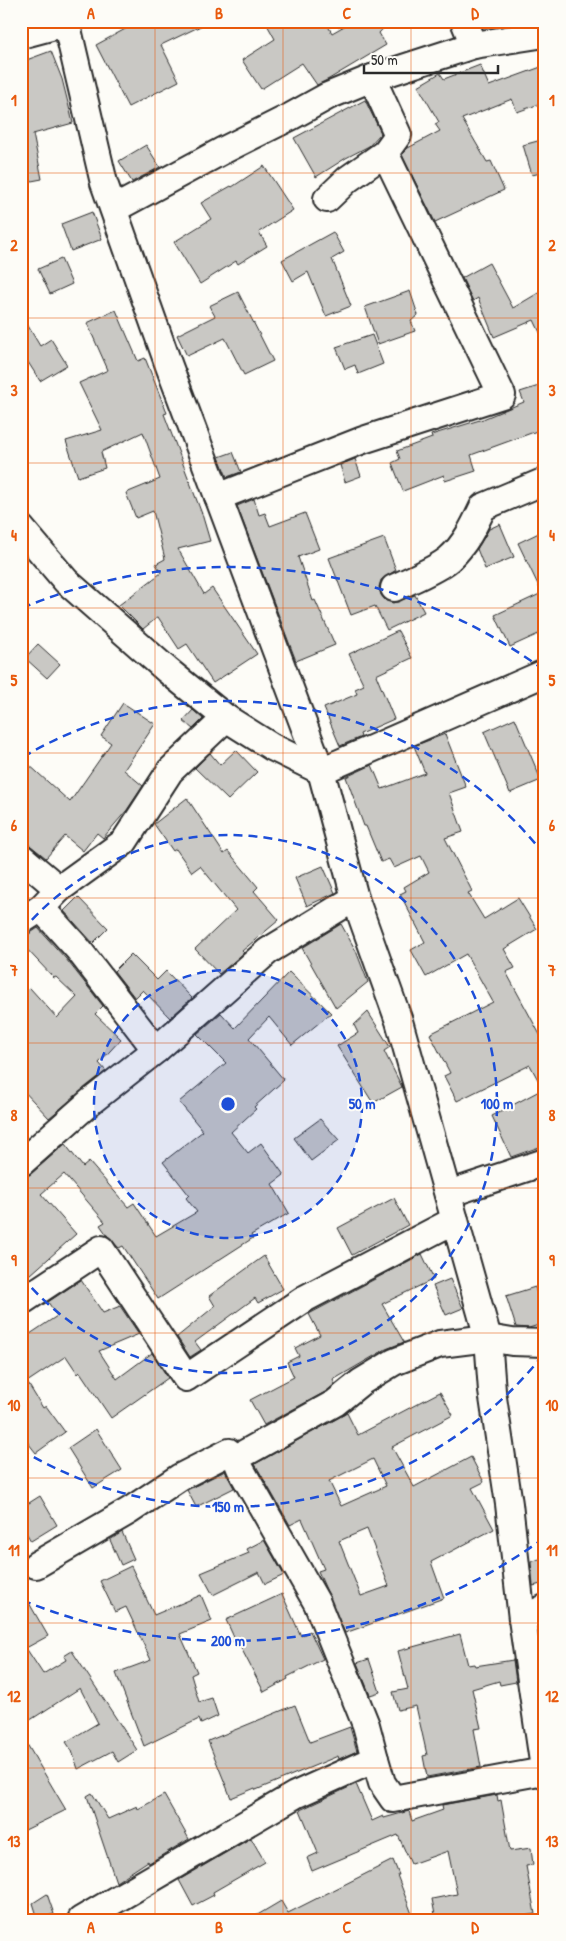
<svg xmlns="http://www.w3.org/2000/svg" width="566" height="1941" viewBox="0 0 566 1941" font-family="'Patrick Hand',sans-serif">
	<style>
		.building { fill: #c9c8c4; stroke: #2b2b2b; fill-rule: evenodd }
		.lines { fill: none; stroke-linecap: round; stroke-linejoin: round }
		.minor-casing { stroke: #2b2b2b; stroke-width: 30 }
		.minor { stroke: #fdfcf7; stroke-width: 26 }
		.grid { fill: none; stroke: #e8590c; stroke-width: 1; stroke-opacity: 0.55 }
		.ring { fill: none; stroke: #1d4ed8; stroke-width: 2.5; stroke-dasharray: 9 6 }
		.centre { fill: #1d4ed8; stroke: #fdfcf7; stroke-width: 2.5 }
		.ring-label { font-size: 15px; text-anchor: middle; font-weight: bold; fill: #1d4ed8; stroke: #fdfcf7; stroke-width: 4; stroke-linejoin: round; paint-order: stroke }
		.neatline { fill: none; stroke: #e8590c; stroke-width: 2 }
		.grid-label { font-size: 16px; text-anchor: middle; font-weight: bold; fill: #e8590c }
	</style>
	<rect width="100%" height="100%" fill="#fdfcf7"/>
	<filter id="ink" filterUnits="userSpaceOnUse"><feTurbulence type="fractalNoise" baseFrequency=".02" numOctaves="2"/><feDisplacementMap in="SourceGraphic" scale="10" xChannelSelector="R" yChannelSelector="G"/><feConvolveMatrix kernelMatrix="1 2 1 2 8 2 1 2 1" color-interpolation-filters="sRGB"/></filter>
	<g filter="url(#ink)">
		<g class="building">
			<polygon points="140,21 211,21 161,45 179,81 128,107 96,45"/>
			<polygon points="265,21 325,21 332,33 353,21 390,21 379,33 386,45 329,79 317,85 302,63 261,89 242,60 275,39"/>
			<polygon points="51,51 62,79 73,123 33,134 42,179 21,183 21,62"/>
			<polygon points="480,65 489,86 541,67 545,77 545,102 517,112 512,99 462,119 487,162 491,161 504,190 435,222 402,155 406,149 440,131 435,124 439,122 418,86 440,73 444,79"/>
			<polygon points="365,100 381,133 369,146 346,158 316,177 294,138"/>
			<polygon points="545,139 545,172 532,175 523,145"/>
			<polygon points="146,145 160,167 132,182 119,161"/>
			<polygon points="264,166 293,210 259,232 267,246 238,264 236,261 200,284 174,242 211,219 201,203 231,186 232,187"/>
			<polygon points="92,212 102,239 71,251 61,224"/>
			<polygon points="333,232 344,252 332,259 351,306 326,316 308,272 293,281 282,260"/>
			<polygon points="61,259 72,284 50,294 38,269"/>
			<polygon points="489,263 513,308 545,289 545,343 534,320 494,337 478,298 473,301 462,278"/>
			<polygon points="410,291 418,315 411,321 415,331 378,344 365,307"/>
			<polygon points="238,292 273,361 244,375 225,338 187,356 177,335 215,316 209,306"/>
			<polygon points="116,310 138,361 145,358 167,413 164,414 202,514 210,541 178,549 204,594 212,588 257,654 213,683 187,644 179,649 158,617 143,629 119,605 161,573 156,564 165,559 153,511 136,518 126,493 160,479 143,432 101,452 105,468 78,477 66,441 102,430 79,383 108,370 87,323"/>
			<polygon points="21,314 40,346 51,339 67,365 40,381 21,351"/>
			<polygon points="372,335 383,364 358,374 355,365 345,369 336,347"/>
			<polygon points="545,384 545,428 471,455 476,471 445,481 444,475 403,491 392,463 400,459 397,451 432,438 431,435 483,419 524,402 520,392"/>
			<polygon points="233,452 241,472 227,477 219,457"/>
			<polygon points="355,459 361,476 345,482 340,465"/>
			<polygon points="254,499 259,515 265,513 270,526 305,513 319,549 298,557 313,601 315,600 335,645 296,661 237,506"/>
			<polygon points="500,524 514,557 485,569 477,549 489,529"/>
			<polygon points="545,530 545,631 510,647 495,615 542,593 518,543"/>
			<polygon points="384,538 396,570 381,580 379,587 381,595 386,601 393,603 415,595 424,612 387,630 375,606 351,615 329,558"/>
			<polygon points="398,631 412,658 376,675 394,719 360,734 361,737 340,746 324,708 357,694 355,689 364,685 349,654"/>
			<polygon points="38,644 60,664 47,678 25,658"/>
			<polygon points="123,703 155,724 124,770 143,786 127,810 103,838 97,833 83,851 65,836 46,858 31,846 21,841 21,770 27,763 70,802 111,743 101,736"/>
			<polygon points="193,710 203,719 193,729 183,721"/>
			<polygon points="515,718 541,780 510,793 484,732"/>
			<polygon points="445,734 466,787 449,793 463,832 445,838 472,891 468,893 484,919 518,898 537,929 504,949 515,968 506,972 545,1044 545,1145 511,1157 492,1116 543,1089 530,1065 457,1101 444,1076 450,1073 430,1034 493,1002 466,954 426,977 411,950 425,942 400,894 406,891 404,887 429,872 421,856 394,868 389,859 381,862 366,826 364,826 346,777 372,765 382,789 425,773 414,746"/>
			<polygon points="236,750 257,772 228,800 195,768 210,753 220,765"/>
			<polygon points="187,798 224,854 228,851 258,887 254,891 279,920 242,951 244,953 219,974 195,949 236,910 200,866 192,872 176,849 173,851 154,824"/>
			<polygon points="323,866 335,893 307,906 295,878"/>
			<polygon points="78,897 108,928 93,943 64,911"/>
			<polygon points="341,924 356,951 368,982 336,1008 302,948"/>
			<polygon points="38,928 66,959 103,1006 95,1014 121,1039 99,1063 106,1071 49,1118 21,1088 21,996 30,988 57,1018 77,997 56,977 54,978 21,943 21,936 29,934"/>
			<polygon points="131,954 157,980 166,971 192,998 170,1018 143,990 135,998 114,971"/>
			<polygon points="289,972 331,1013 292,1045 269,1017 249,1038 284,1080 254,1107 256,1109 231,1132 248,1153 261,1143 284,1175 272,1184 289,1213 251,1235 253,1238 158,1299 123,1246 119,1248 107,1235 100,1225 105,1222 64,1174 41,1194 76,1234 30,1275 21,1264 21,1178 31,1174 65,1144 83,1167 89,1162 128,1207 134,1203 156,1236 197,1212 186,1198 189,1195 163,1162 203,1131 179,1102 226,1063 197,1034 221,1013 235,1028"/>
			<polygon points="368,1012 390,1047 384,1051 402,1087 373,1103 337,1046 358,1033 354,1025"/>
			<polygon points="320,1119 339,1140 311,1161 294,1138"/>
			<polygon points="394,1198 408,1225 352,1255 338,1228"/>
			<polygon points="422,1254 434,1279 382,1304 404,1342 386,1349 333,1380 335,1384 327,1391 264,1425 250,1400 294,1377 287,1362 299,1356 295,1348 320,1335 309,1314"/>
			<polygon points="264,1256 283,1289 258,1303 255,1298 195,1342 201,1350 190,1357 177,1337 215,1306 209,1296"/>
			<polygon points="450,1279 463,1308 446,1315 433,1286"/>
			<polygon points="81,1280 103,1313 120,1306 139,1334 99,1351 117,1379 152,1353 168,1378 111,1418 80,1372 78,1374 66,1356 27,1382 43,1408 46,1406 65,1432 36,1453 21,1434 21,1340 57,1316 48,1302"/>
			<polygon points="535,1287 545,1323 529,1328 516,1327 506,1296"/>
			<path d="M 440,1392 L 453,1415 L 392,1447 L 414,1487 L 471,1457 L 484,1482 L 472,1488 L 494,1529 L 431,1562 L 444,1598 L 345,1633 L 318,1571 L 324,1569 L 302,1519 L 290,1525 L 255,1464 L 347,1413 L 358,1435 ZM 373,1459 L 386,1486 L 341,1506 L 329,1481 ZM 367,1529 L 389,1586 L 361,1596 L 339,1541 Z"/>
			<polygon points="96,1429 122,1470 93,1488 68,1448"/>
			<polygon points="225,1471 234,1488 196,1507 187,1490"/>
			<polygon points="40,1496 57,1525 31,1541 21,1524 21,1508"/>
			<polygon points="122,1532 134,1559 121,1565 110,1540"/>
			<polygon points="264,1540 284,1575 265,1584 259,1572 213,1595 201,1573 249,1553 247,1549"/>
			<polygon points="545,1557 545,1583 533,1586 531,1562"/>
			<polygon points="131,1566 154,1615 201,1595 212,1621 180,1634 197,1672 191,1675 199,1702 212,1698 218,1716 201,1724 199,1719 144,1746 116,1673 151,1660 126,1607 115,1612 100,1581"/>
			<polygon points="21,1589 48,1636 26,1648 43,1674 66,1660 64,1656 72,1651 137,1750 118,1762 112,1751 78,1769 72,1751 66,1742 98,1723 80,1688 21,1726"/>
			<polygon points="282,1594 301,1636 310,1631 323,1659 287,1677 288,1679 264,1692 240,1646 238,1646 226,1620"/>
			<polygon points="460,1634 468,1665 474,1664 475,1666 513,1660 516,1682 500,1685 499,1681 472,1689 481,1728 474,1729 481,1767 427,1777 423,1756 427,1755 416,1706 398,1710 393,1692 408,1689 398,1651"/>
			<polygon points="369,1659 380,1692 370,1695 357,1663"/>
			<polygon points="295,1705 310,1742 350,1727 357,1751 339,1759 338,1756 256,1790 255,1788 231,1798 208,1741"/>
			<polygon points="21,1734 66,1810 21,1832"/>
			<polygon points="356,1784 372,1821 383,1816 384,1818 409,1811 412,1821 443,1810 442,1805 497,1795 498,1801 501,1800 510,1851 531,1848 533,1865 526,1866 535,1914 500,1920 436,1920 432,1899 457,1894 448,1851 411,1864 398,1835 312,1871 307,1858 318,1853 300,1810"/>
			<polygon points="92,1793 108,1819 137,1806 138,1809 164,1795 189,1839 149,1863 148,1861 116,1882 87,1796"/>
			<polygon points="251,1838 265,1862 213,1892 214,1895 193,1906 179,1880"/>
			<polygon points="393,1860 399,1875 397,1875 412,1914 396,1920 249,1920 281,1901 288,1913"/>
			<polygon points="47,1894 54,1914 38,1919 33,1903"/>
		</g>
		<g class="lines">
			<g class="minor-casing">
				<g id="minor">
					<polyline points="66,21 104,183 169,366 321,771 355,898 399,1021 488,1338 492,1391 509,1504 522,1619 545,1775"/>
					<polyline points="464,21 474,45"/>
					<polyline points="21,35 66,23"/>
					<polyline points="327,199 348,179 385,153 398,135 372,78"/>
					<polyline points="114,209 222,151 290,117 328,96 372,78 474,45 545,34"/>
					<polyline points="218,497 363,440 502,395 385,153"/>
					<polyline points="21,528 66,581 167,670 226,718 272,747 321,771 545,673"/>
					<path d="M 394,588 C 410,580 436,570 449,559 C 465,545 474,526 483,507 L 545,481"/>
					<polyline points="21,857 59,889"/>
					<polyline points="41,908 78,949 156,1050"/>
					<polyline points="21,921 41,908 59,889 124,842 170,771 226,718"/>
					<polyline points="21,1163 90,1102 156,1050 268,951 355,898"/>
					<polyline points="448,1194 545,1162"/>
					<polyline points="21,1302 101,1249 186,1378 306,1298 455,1220"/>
					<polyline points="236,1458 240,1468 317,1603 366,1725 375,1759"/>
					<polyline points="36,1565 129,1511 180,1477 229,1452 236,1458 335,1403 361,1382 394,1362 440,1344 488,1338 512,1342 545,1343"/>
					<polyline points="522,1619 545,1608"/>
					<polyline points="81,1920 295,1795 375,1759 382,1783 393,1799 544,1771"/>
				</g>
			</g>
			<use href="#minor" class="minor"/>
		</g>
	</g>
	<path class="grid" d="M 155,21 L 155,1920M 283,21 L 283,1920M 411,21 L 411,1920M 21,173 L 545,173M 21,318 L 545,318M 21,463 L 545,463M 21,608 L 545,608M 21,753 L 545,753M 21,898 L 545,898M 21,1043 L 545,1043M 21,1188 L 545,1188M 21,1333 L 545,1333M 21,1478 L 545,1478M 21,1623 L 545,1623M 21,1768 L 545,1768"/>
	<circle cx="228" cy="1104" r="134" fill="#1d4ed8" fill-opacity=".12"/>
	<g class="ring">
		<circle cx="228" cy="1104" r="134"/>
		<path d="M22 931A269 269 0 1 1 22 1277"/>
		<path d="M543 1355A403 403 0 0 1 23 1451M23 757A403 403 0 0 1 543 853"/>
		<path d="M544 1538A537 537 0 0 1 22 1600M22 608A537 537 0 0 1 544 670"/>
	</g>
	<circle cx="228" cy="1104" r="8" class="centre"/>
	<g class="ring-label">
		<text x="362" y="1109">50 m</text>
		<text x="497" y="1109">100 m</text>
		<text x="228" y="1512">150 m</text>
		<text x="228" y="1646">200 m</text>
	</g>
	<rect width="566" height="1941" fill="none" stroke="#fdfcf7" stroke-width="55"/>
	<path d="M364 65v8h134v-8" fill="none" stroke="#2b2b2b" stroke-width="2.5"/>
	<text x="371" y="65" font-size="15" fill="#2b2b2b" stroke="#fdfcf7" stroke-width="4" paint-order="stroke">50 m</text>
	<rect x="28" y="28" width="510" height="1886" class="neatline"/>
	<g class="grid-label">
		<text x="91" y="19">A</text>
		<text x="219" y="19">B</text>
		<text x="347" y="19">C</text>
		<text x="475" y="19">D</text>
		<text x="14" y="106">1</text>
		<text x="552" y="106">1</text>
		<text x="14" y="251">2</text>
		<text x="552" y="251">2</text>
		<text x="14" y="396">3</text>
		<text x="552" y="396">3</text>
		<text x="14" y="541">4</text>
		<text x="552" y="541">4</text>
		<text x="14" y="686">5</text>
		<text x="552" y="686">5</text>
		<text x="14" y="831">6</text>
		<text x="552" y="831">6</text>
		<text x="14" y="976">7</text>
		<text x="552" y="976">7</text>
		<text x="14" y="1121">8</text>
		<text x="552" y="1121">8</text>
		<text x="14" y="1266">9</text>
		<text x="552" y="1266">9</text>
		<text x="14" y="1411">10</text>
		<text x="552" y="1411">10</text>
		<text x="14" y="1556">11</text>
		<text x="552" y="1556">11</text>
		<text x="14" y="1702">12</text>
		<text x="552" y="1702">12</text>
		<text x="14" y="1847">13</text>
		<text x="552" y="1847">13</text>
		<text x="91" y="1933">A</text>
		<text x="219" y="1933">B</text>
		<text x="347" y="1933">C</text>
		<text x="475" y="1933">D</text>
	</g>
</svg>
